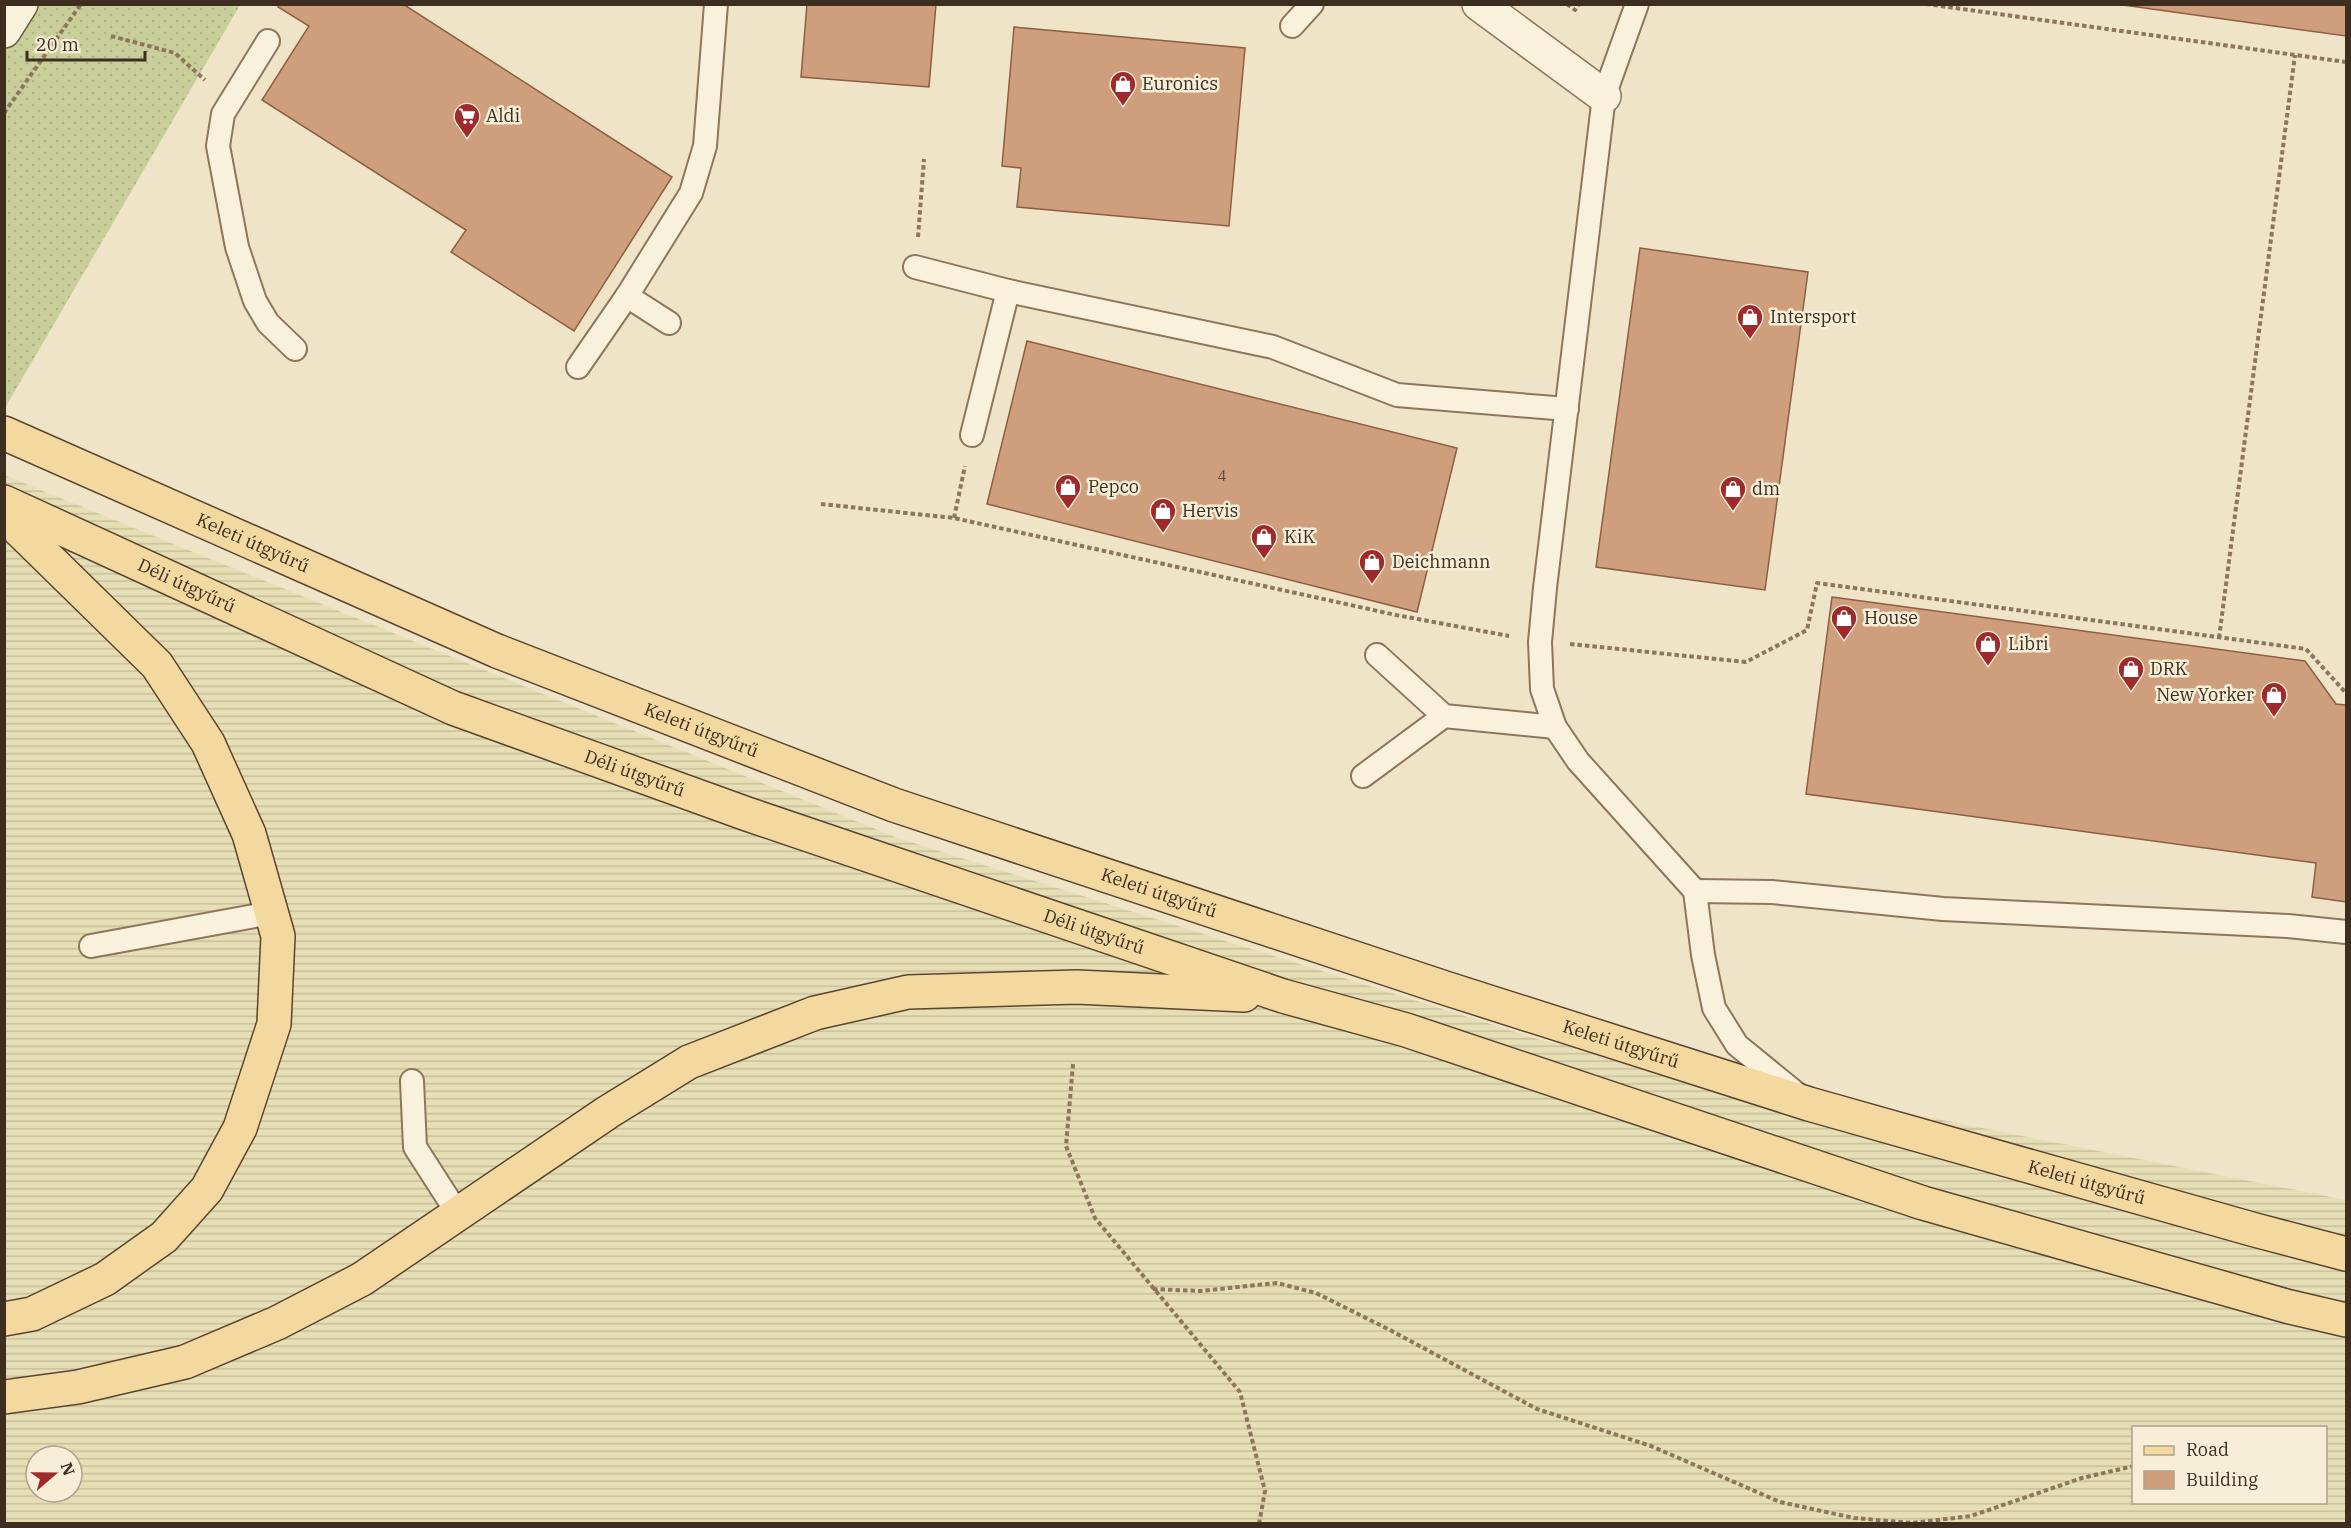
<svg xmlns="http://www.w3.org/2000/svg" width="2351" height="1528" viewBox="0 0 2351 1528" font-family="'IBM Plex Serif',serif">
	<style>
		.farmland { fill: url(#farmland-rules); fill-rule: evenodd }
		.grass { fill: url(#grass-dots) }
		.building { fill: #cf9f7d; stroke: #8d5f41; stroke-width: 1.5 }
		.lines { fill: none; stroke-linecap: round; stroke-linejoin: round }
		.lane-casing { stroke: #8d765c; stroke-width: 26 }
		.street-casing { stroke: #8d765c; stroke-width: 36 }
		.secondary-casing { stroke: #6f573f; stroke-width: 36 }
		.primary-casing { stroke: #5b4430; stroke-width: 36 }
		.path { stroke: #8d765c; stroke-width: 4; stroke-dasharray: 4.5 3; stroke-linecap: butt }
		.lane { stroke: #faf1dc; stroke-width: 22 }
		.street { stroke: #faf1dc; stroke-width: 33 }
		.secondary { stroke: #faf1dc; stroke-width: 33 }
		.primary { stroke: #f3d9a0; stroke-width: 33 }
		.labels { text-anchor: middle; stroke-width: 5; stroke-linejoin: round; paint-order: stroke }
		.number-label { font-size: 15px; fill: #624a37 }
		.poi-label { font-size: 18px; fill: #3d2e20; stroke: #f7eed8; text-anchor: start }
		.street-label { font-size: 18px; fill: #3d2e20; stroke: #f7eed8 }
	</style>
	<defs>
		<pattern id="farmland-rules" width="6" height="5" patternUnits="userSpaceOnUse" patternTransform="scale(1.5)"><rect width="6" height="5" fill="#e6deb5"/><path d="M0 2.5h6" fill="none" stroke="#c6bf9b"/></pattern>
		<pattern id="grass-dots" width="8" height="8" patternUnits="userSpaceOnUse" patternTransform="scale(1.5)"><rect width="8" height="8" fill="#c9cf9b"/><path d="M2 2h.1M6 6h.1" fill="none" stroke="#aeb285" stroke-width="1.8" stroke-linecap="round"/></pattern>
	</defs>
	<rect width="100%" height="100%" fill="#f0e4c8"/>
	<path class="farmland" d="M 4,475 L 895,837 L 1544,1041 L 2346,1200 L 2346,1523 L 5,1523 ZM 2134,1428 L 2326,1428 L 2326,1502 L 2134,1502 ZM 36,1456 L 72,1456 L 72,1492 L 36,1492 Z"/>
	<polygon class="grass" points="5,5 240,5 5,408"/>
	<g class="building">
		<polygon points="279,4 403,4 672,177 574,331 451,252 466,230 262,100 309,26 278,7"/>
		<polygon points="807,4 936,4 929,87 801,77"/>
		<polygon points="2116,4 2346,4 2346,36"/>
		<polygon points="1014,27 1245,48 1229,226 1017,207 1021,168 1002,166"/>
		<polygon points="1640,248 1808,272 1765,590 1596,567"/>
		<polygon points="1027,341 1457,448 1417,612 987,504"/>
		<polygon points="1832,597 2305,661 2336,704 2346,705 2346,902 2312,897 2316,863 1806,794"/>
	</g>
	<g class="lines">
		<g class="lane-casing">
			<g id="lane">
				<polyline points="1637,4 1604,96 1545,588 1540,642 1542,689 1555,727 1578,761 1695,891 1703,955 1714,1008 1737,1045 1797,1094"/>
				<polyline points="1292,26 1312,4"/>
				<polyline points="268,41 223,114 218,146 237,247 255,301 268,323 295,349"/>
				<polyline points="915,267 1008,291 1273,347 1397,395 1567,409"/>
				<polyline points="627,296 669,323"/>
				<polyline points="578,367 627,296 691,193 705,146 716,4"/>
				<polyline points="972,435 1008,291"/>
				<polyline points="1377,655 1444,716 1555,727"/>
				<polyline points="1363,776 1444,716"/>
				<polyline points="1695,891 1772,892 1943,909 2288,926 2346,932"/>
				<polyline points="91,946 271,913"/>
				<polyline points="412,1081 415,1147 458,1214"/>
			</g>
		</g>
		<g class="street-casing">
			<polyline id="street" points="1479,4 1604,96"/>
		</g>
		<g class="secondary-casing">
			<polyline id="secondary" points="4,31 21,4"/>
		</g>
		<g class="primary-casing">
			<g id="primary">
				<path id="s1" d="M 4,433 L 497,651 L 894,805 L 1445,988 L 1809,1104 L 2255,1230 L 2346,1254"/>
				<path id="s2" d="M 4,502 L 453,708 L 747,814 L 1283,996 L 1406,1030 L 1923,1203 L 2286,1306 L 2346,1320"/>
				<polyline points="4,515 157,665 208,743 249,834 278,936 274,1024 240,1128 207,1189 164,1237 105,1279 32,1314 4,1319"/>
				<polyline points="4,1397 78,1387 185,1362 277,1323 362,1279 608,1112 689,1062 815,1013 908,992 1077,987 1244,995"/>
			</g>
		</g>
		<g class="path">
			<polyline points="1567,4 1575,10 1579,4"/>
			<polyline points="1926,4 2346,62"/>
			<polyline points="111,36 175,53 205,80"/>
			<polyline points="4,113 81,4"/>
			<polyline points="918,237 924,159"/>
			<polyline points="821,504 954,518 1396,615 1509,636"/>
			<polyline points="954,518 965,466"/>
			<polyline points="2219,638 2295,55"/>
			<polyline points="1570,644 1746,662 1807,630 1817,583 2306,649 2346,693"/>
			<polyline points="1073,1064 1066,1146 1095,1218 1240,1392 1265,1491 1259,1524"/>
			<polyline points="1153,1289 1200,1291 1277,1283 1316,1293 1388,1329 1537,1409 1651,1446 1780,1502 1854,1518 1912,1523 1971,1516 2082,1478 2134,1466"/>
		</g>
		<use href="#lane" class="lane"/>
		<use href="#street" class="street"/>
		<use href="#secondary" class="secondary"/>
		<use href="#primary" class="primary"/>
	</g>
	<defs>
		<g id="shop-pin" transform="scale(1.35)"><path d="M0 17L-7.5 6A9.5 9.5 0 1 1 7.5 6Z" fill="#9e2a2b" stroke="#f7eed8"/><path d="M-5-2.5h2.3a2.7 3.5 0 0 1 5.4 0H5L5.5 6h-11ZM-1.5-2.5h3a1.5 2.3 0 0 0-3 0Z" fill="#fff"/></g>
		<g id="supermarket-pin" transform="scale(1.35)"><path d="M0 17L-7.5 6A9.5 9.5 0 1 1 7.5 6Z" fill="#9e2a2b" stroke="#f7eed8"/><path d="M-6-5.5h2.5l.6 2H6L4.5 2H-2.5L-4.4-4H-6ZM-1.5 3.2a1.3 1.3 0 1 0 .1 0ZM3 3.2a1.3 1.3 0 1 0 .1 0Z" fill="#fff"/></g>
	</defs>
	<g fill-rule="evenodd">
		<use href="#shop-pin" x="1123" y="84"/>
		<use href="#supermarket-pin" x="467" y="116"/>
		<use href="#shop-pin" x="1750" y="317"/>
		<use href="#shop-pin" x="1068" y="487"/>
		<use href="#shop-pin" x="1733" y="489"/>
		<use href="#shop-pin" x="1163" y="511"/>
		<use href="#shop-pin" x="1264" y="537"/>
		<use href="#shop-pin" x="1372" y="562"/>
		<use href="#shop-pin" x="1844" y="618"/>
		<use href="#shop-pin" x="1988" y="644"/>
		<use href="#shop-pin" x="2131" y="669"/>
		<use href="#shop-pin" x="2274" y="695"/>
	</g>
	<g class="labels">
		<g class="number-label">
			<text x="1222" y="481">4</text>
		</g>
		<g class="poi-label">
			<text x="1142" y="90">Euronics</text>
			<text x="486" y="122">Aldi</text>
			<text x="1770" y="323">Intersport</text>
			<text x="1088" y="493">Pepco</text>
			<text x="1752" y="495">dm</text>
			<text x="1182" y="517">Hervis</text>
			<text x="1284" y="543">KiK</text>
			<text x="1392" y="568">Deichmann</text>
			<text x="1864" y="624">House</text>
			<text x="2008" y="650">Libri</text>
			<text x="2150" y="675">DRK</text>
			<text x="2254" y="701" text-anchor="end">New Yorker</text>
		</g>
		<g class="street-label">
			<text dy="6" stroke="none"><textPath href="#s1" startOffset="272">Keleti útgyűrű</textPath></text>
			<text dy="6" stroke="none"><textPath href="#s2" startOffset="201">Déli útgyűrű</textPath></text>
			<text dy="6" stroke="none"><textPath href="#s1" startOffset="758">Keleti útgyűrű</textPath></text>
			<text dy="6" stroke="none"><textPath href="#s2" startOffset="687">Déli útgyűrű</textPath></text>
			<text dy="6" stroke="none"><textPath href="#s1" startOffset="1244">Keleti útgyűrű</textPath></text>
			<text dy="6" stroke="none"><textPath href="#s2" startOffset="1173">Déli útgyűrű</textPath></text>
			<text dy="6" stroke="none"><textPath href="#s1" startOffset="1730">Keleti útgyűrű</textPath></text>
			<text dy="6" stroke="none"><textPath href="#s1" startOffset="2216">Keleti útgyűrű</textPath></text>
		</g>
	</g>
	<rect width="2351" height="1528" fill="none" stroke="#3d2e20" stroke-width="12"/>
	<rect x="2132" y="1426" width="195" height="78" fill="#f7eed8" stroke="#ada18e" stroke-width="1.5"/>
	<rect x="2144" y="1446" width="30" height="9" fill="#f3d9a0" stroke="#ada18e" stroke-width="1.5"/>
	<text x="2186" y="1456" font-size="18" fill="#3d2e20">Road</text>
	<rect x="2144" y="1471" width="30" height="18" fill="#cf9f7d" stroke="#ada18e" stroke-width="1.5"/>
	<text x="2186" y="1486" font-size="18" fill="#3d2e20">Building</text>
	<g transform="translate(54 1474) rotate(70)"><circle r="28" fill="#f7eed8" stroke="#ada18e" stroke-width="1.5"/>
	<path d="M0-4.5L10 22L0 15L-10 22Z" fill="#9e2a2b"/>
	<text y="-9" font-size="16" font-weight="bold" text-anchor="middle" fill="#3d2e20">N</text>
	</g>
	<path d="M27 51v9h118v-9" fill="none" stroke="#3d2e20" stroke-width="3"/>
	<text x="36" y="51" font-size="18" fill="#3d2e20" stroke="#f7eed8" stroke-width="4.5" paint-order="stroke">20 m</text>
</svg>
